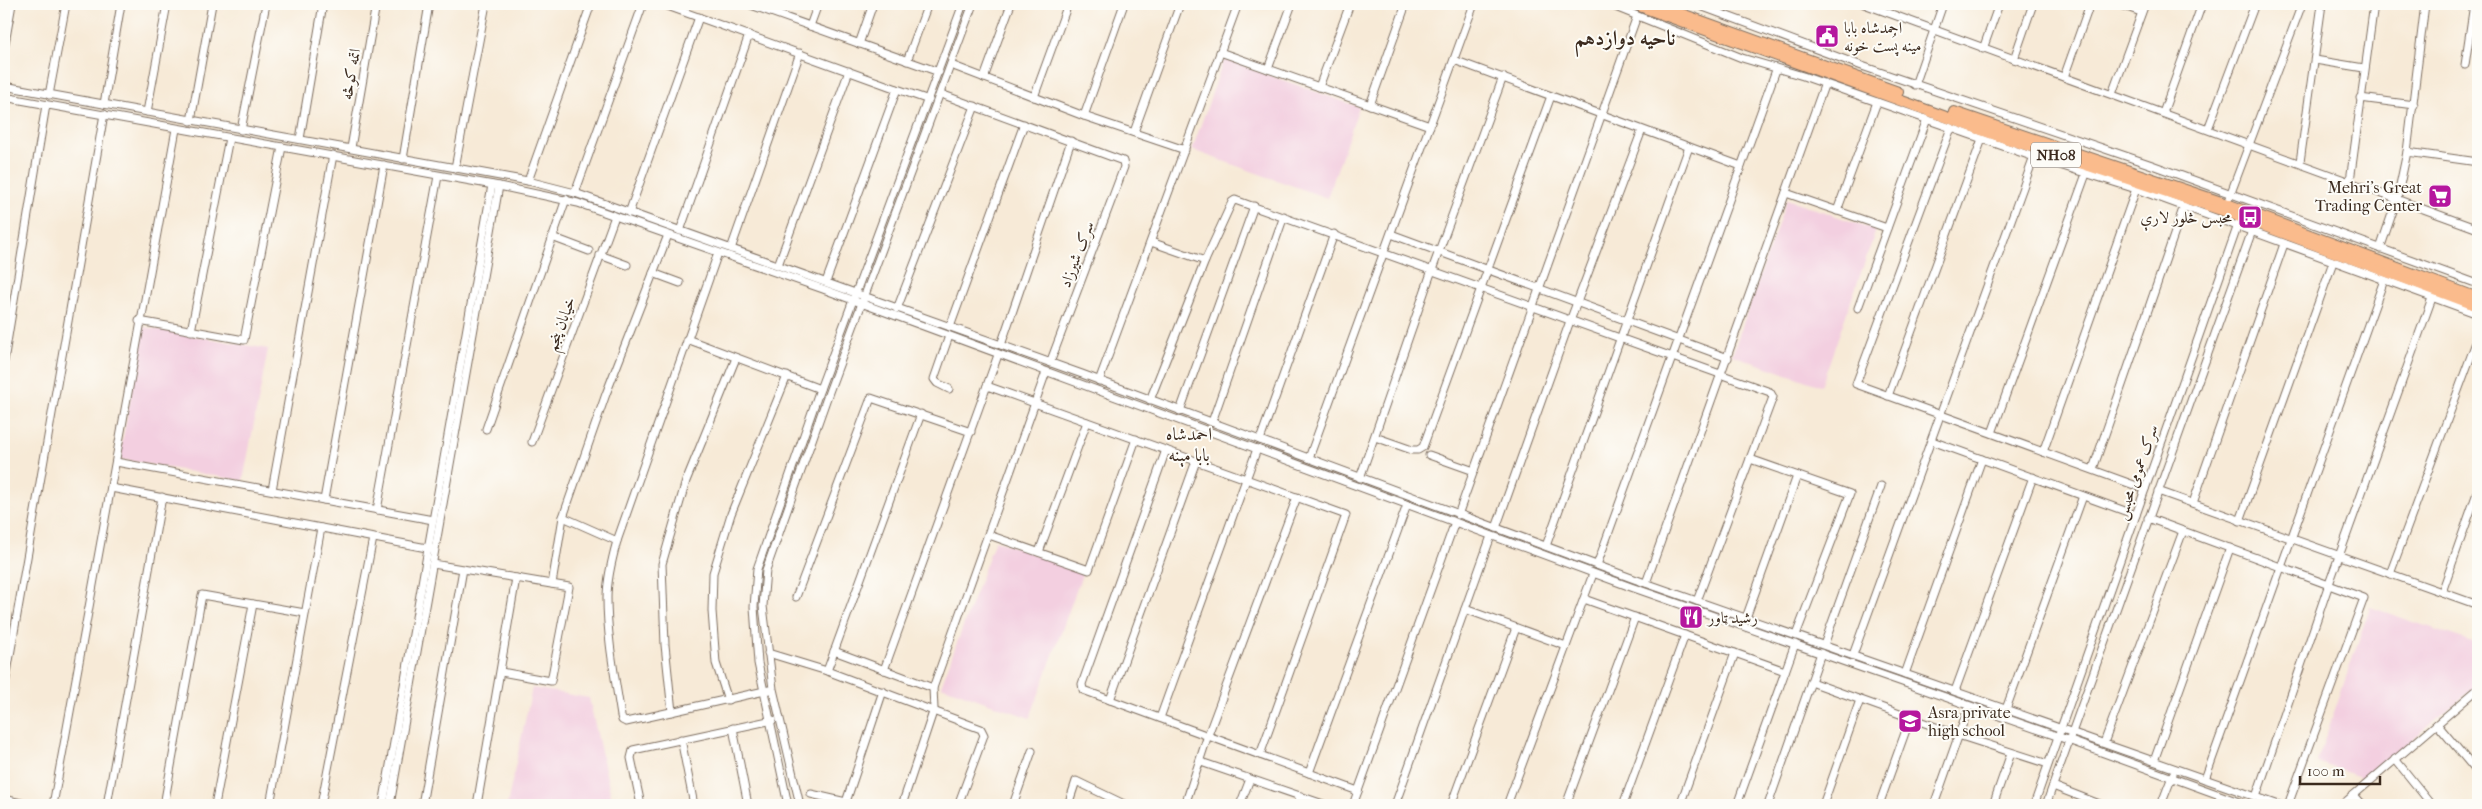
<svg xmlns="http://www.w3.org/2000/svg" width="2482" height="809" viewBox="0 0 2482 809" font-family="'IM FELL French Canon',Amiri,serif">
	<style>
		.built { fill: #f3cfe0 }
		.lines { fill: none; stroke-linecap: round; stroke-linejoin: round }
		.minor-casing { stroke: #7d6d5f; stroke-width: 9 }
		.highway-casing { stroke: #7d6d5f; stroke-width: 12 }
		.minor { stroke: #fff; stroke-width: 7 }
		.highway { stroke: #fabb8c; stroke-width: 10 }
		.labels { text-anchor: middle; stroke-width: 4; stroke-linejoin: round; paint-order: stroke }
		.shield { fill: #fdfcf7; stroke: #75695f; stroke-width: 1 }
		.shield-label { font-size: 15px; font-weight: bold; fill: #3b2a1e }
		.poi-label { font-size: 16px; fill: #3b2a1e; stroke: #fdfcf7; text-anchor: start }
		.street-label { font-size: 16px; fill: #3b2a1e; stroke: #fdfcf7 }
		.neighbourhood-label { font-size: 18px; fill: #3b2a1e; stroke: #fdfcf7 }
		.district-label { font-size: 21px; font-weight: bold; fill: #3b2a1e; stroke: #fdfcf7 }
	</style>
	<rect width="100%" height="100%" fill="#fdfcf7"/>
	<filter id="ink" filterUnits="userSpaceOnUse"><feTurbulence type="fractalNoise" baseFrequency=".02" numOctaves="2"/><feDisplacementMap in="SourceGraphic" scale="10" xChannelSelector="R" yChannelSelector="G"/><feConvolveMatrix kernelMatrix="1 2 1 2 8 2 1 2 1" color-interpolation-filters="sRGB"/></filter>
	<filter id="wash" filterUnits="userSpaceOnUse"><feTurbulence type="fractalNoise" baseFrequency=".0096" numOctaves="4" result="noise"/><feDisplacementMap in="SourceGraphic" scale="20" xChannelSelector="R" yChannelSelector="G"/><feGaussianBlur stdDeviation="1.12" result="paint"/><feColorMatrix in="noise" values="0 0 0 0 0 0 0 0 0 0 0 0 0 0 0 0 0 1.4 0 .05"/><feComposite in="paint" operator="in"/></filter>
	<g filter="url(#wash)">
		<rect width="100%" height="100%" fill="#f7ead7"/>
		<g class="built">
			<polygon points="1224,59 1359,107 1327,198 1192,150"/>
			<polygon points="1787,199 1876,230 1821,386 1732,355"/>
			<polygon points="144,327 268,349 243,481 119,459"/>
			<polygon points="995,540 1083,572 1030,718 941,686"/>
			<polygon points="2370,607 2478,644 2478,684 2366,779 2317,762"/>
			<polygon points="532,688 589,698 613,805 507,805"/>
		</g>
	</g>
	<g filter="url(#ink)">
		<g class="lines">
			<g class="minor-casing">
				<g id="minor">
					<polyline points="662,4 897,89"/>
					<polyline points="748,4 939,72"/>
					<polyline points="1608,4 1742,58 1803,76 2034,157 2136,189 2478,314"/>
					<polyline points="1695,4 1862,66 2152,165 2478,284"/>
					<polyline points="1864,4 2478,229"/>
					<polyline points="2118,4 2141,12"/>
					<polyline points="810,26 818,4"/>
					<polyline points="859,44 873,4"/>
					<polyline points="4,49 12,4"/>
					<polyline points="1983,49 1999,4"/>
					<polyline points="1220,52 1430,126"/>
					<polyline points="2014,59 2033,4"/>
					<polyline points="1454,60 1741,166"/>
					<polyline points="2315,60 2364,68"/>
					<polyline points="907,61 928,4"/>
					<polyline points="951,65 1084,116 1185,150"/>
					<polyline points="2465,65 2474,4"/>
					<polyline points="1268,69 1292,4"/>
					<polyline points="2064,77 2090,4"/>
					<polyline points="984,78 1011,4"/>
					<polyline points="1915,85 1943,4"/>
					<polyline points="4,86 528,181 575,193 1082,374 1634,579 2279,805"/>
					<polyline points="1319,87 1350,4"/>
					<polyline points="941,94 1123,161 1124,167 1050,363"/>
					<polyline points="2112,94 2145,4"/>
					<polyline points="49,95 66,4"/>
					<polyline points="4,97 499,186 578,203 823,289 1631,587 2068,740 2247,805"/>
					<polyline points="1034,97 1068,4"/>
					<polyline points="2360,98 2414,105"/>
					<polyline points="104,104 121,4"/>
					<polyline points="1370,105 1406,4"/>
					<polyline points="4,109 6,97"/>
					<polyline points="147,112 167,4"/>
					<polyline points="2163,113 2202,4"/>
					<polyline points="1084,116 1124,4"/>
					<polyline points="191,121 212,4"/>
					<polyline points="1951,128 1856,384 2145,489"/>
					<polyline points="2208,129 2255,4"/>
					<polyline points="241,130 266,4"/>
					<polyline points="1134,132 1180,4"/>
					<polyline points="300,139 323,4"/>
					<polyline points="351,148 376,4"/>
					<polyline points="2407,152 2478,162"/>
					<polyline points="403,159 429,4"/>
					<polyline points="2300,162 2322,4"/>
					<polyline points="455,168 486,4"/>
					<polyline points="528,181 591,4"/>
					<polyline points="2350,181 2374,4"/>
					<polyline points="575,193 643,4"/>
					<polyline points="1786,193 1887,228"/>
					<polyline points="2229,198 2302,4"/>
					<polyline points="1837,211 1877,102"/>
					<polyline points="629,213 699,17"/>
					<polyline points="680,231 749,35"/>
					<polyline points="1391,234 1728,358"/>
					<polyline points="552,237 589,251"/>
					<polyline points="1151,242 1205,261"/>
					<polyline points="731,249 800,53"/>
					<polyline points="2380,249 2397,199 2407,152 2425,4"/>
					<path d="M 718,253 L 617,541 C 612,559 607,578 607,598 C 607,637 615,677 621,716 L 622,720 L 626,722 L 769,690"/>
					<polyline points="600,255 627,265"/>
					<polyline points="778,265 849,71"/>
					<polyline points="653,273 680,283"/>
					<polyline points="826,282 897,89 929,100"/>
					<polyline points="1858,308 1927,119"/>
					<polyline points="897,309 975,106"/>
					<polyline points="139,321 244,340 282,147"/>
					<polyline points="950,327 1024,124"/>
					<polyline points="191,331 229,138"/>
					<polyline points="949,336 934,379 937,383 949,389"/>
					<polyline points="687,339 820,389"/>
					<polyline points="1001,345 1071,141"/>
					<polyline points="4,361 46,105"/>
					<polyline points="1099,381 1238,4"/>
					<polyline points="987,386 1346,515 1260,755"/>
					<polyline points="1888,396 1982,139"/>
					<polyline points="1150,400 1205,261 1232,202 1235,200 1770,392 1773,397 1697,601"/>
					<polyline points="1180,411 1254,206"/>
					<polyline points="1212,422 1284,216"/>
					<polyline points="486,429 566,199"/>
					<polyline points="1992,433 2086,174"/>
					<polyline points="1375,437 1412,450 1418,450 1423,447 1551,96"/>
					<polyline points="1260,440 1334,234"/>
					<polyline points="1932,441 2136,515"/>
					<polyline points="532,442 615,216"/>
					<polyline points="1166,450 1082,684 1083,690 1358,791"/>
					<polyline points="2043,452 2136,189"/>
					<polyline points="1429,455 1474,471"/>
					<polyline points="1309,458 1474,4"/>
					<polyline points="1750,459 1850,494 1796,635"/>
					<polyline points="116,462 433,520"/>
					<polyline points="2093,469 2184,206"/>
					<polyline points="1360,478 1432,270 1503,77"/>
					<polyline points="111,488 432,549"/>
					<polyline points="272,490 333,155"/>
					<polyline points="2158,491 2478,605"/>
					<polyline points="324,500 384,165"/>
					<polyline points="2193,503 2284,244"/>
					<polyline points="377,510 438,176"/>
					<polyline points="1458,515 1637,16"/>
					<polyline points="563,517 617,541"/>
					<polyline points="2148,518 2364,598 2288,805"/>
					<polyline points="2240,521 2333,262"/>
					<polyline points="1496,528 1570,321 1642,130"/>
					<polyline points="989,535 1089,570 1136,439"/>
					<polyline points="1546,546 1689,147"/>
					<polyline points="1039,552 1087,422"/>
					<polyline points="433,564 569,587 551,681 501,672"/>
					<polyline points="1597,565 1776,70"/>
					<polyline points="2390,574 2478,337"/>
					<polyline points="1646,583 1825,83"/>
					<polyline points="552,584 563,517 606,394 668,235"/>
					<polyline points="2442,592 2478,490"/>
					<polyline points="796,597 871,398 971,432"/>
					<polyline points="1584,599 1785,671"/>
					<polyline points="1465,609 1566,646"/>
					<polyline points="1746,618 1797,476"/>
					<polyline points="1824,645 1881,486"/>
					<polyline points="834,651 933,688"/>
					<polyline points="768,653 827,671 981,729 984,735 958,805"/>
					<polyline points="1853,655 2034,157"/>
					<polyline points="884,670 998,355"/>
					<polyline points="827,671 921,414"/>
					<polyline points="1905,674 1982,459"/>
					<polyline points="1811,682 1958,735 2048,764"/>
					<polyline points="4,690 104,114"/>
					<polyline points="1955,691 2033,477"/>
					<polyline points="728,700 716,663 712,611 713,573 731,514 787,376"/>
					<polyline points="1110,700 1196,461"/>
					<polyline points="2006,709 2083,496"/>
					<polyline points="672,712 665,645 662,564 686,481 736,358"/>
					<polyline points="1160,718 1257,449"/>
					<polyline points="2437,724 2478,773"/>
					<polyline points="733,728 748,805"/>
					<polyline points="681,739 694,805"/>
					<polyline points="2104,743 2183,531"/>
					<polyline points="2395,759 2432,805"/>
					<polyline points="2154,761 2230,548"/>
					<polyline points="1201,762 1326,805"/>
					<polyline points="1309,773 1407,505"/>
					<polyline points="2205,779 2384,280"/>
					<polyline points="2053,786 2102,805"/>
					<polyline points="811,794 846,802"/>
					<polyline points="2354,795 2363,805"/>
					<polyline points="2256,797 2329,584 2432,298"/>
					<polyline points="4,799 29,805"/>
					<polyline points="1396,802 1406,805"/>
					<polyline points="53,805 176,129"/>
					<polyline points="107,805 162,497"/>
					<polyline points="164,805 202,595 305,613"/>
					<polyline points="215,805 253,604"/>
					<polyline points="270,805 321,528"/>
					<polyline points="321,805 373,538"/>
					<polyline points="383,805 492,185"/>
					<polyline points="390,805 499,186"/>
					<polyline points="422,805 463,569"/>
					<polyline points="477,805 516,578"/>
					<polyline points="641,805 631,758 633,750 773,720"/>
					<polyline points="788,805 758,663 754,607 757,569 820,389 963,4"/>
					<polyline points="800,805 773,689 763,606 766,570 829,392 973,4"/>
					<polyline points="845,805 883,691"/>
					<polyline points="902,805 934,709 933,688 1046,372"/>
					<polyline points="1013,805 1032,751"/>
					<polyline points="1068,805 1076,781 1126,805"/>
					<polyline points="1185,805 1208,735 1297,497"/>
					<polyline points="1240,805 1250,779"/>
					<polyline points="1297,805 1301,796"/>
					<polyline points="1353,805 1455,522"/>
					<polyline points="1395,805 1491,536"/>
					<polyline points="1451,805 1516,628"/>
					<polyline points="1507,805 1593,574"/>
					<polyline points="1566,805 1635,617"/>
					<polyline points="1623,805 1685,635"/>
					<polyline points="1680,805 1735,653"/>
					<polyline points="1737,805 1795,644"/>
					<polyline points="1768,805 1821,653"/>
					<polyline points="1823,805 1860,700"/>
					<polyline points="1879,805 1910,719"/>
					<polyline points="1934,805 1969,706"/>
					<polyline points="1993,805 2011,753"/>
					<polyline points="2034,805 2239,222"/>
					<polyline points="2046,805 2253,228"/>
					<polyline points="2161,805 2173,774"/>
					<polyline points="2218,805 2221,796"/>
					<polyline points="2342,805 2478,689"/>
				</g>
			</g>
			<g class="highway-casing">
				<g id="highway">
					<polyline points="1634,4 1990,133 2224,211 2478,306"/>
					<polyline points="1654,4 1898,92"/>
					<polyline points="1954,112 2227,204 2478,298"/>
				</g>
			</g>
			<use href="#minor" class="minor"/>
			<use href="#highway" class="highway"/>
		</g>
	</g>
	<defs>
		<g id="civic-square" transform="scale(1.25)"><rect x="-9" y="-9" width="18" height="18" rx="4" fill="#b5179e" stroke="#fdfcf7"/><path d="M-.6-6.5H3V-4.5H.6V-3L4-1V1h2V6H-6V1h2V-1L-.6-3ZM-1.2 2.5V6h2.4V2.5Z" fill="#fff"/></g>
		<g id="supermarket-square" transform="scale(1.25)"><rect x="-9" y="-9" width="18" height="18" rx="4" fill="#b5179e" stroke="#fdfcf7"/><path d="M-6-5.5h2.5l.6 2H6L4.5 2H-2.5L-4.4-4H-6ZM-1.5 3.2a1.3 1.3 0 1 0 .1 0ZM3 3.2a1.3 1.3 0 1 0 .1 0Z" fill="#fff"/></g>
		<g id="bus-square" transform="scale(1.25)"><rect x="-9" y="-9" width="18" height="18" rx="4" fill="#b5179e" stroke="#fdfcf7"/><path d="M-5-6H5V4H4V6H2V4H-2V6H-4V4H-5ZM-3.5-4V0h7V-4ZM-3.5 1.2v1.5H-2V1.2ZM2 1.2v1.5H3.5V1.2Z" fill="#fff"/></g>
		<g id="restaurant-square" transform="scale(1.25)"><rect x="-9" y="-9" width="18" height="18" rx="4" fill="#b5179e" stroke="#fdfcf7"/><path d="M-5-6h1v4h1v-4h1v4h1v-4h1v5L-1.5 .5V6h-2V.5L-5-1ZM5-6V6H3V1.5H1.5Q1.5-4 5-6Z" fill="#fff"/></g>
		<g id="school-square" transform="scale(1.25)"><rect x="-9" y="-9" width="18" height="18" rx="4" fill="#b5179e" stroke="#fdfcf7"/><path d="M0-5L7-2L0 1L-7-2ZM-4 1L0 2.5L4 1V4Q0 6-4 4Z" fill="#fff"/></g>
	</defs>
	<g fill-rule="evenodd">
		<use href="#civic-square" x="1827" y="36"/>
		<use href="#supermarket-square" x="2440" y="196"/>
		<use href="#bus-square" x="2250" y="217"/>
		<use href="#restaurant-square" x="1691" y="617"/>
		<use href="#school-square" x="1910" y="721"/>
	</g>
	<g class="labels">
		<rect class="shield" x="2031" y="142.5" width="50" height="25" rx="4"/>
		<g class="shield-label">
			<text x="2056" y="160">NH08</text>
		</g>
		<g class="poi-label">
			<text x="1844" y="33">احمدشاه بابا<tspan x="1844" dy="18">مینه پُست خونه</tspan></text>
			<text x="2422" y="193" text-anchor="end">Mehri's Great<tspan x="2422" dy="18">Trading Center</tspan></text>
			<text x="2232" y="223" text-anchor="end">محبس څلور لارې</text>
			<text x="1708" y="623">رشید ټاور</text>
			<text x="1928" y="718">Asra private<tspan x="1928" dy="18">high school</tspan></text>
		</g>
		<g class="street-label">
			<text transform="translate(350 74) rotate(-80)" y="6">اتمه کوڅه</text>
			<text transform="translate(1076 254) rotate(-69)" y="6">سرک شیرزاد</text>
			<text transform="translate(560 324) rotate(-70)" y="6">خیابان پنجم</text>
			<text transform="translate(2136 472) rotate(-71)" y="6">سرک عمومی محبس</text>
		</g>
		<g class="neighbourhood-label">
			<text x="1189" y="440">احمدشاه<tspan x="1189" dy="21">بابا مېنه</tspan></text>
		</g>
		<g class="district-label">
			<text x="1625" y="45">ناحیه دوازدهم</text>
		</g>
	</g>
	<rect width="2482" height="809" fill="none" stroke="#fdfcf7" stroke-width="20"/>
	<path d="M2300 776v8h80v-8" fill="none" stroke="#3b2a1e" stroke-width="2.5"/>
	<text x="2307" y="776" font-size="15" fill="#3b2a1e" stroke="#fdfcf7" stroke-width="4" paint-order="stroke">100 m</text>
</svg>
